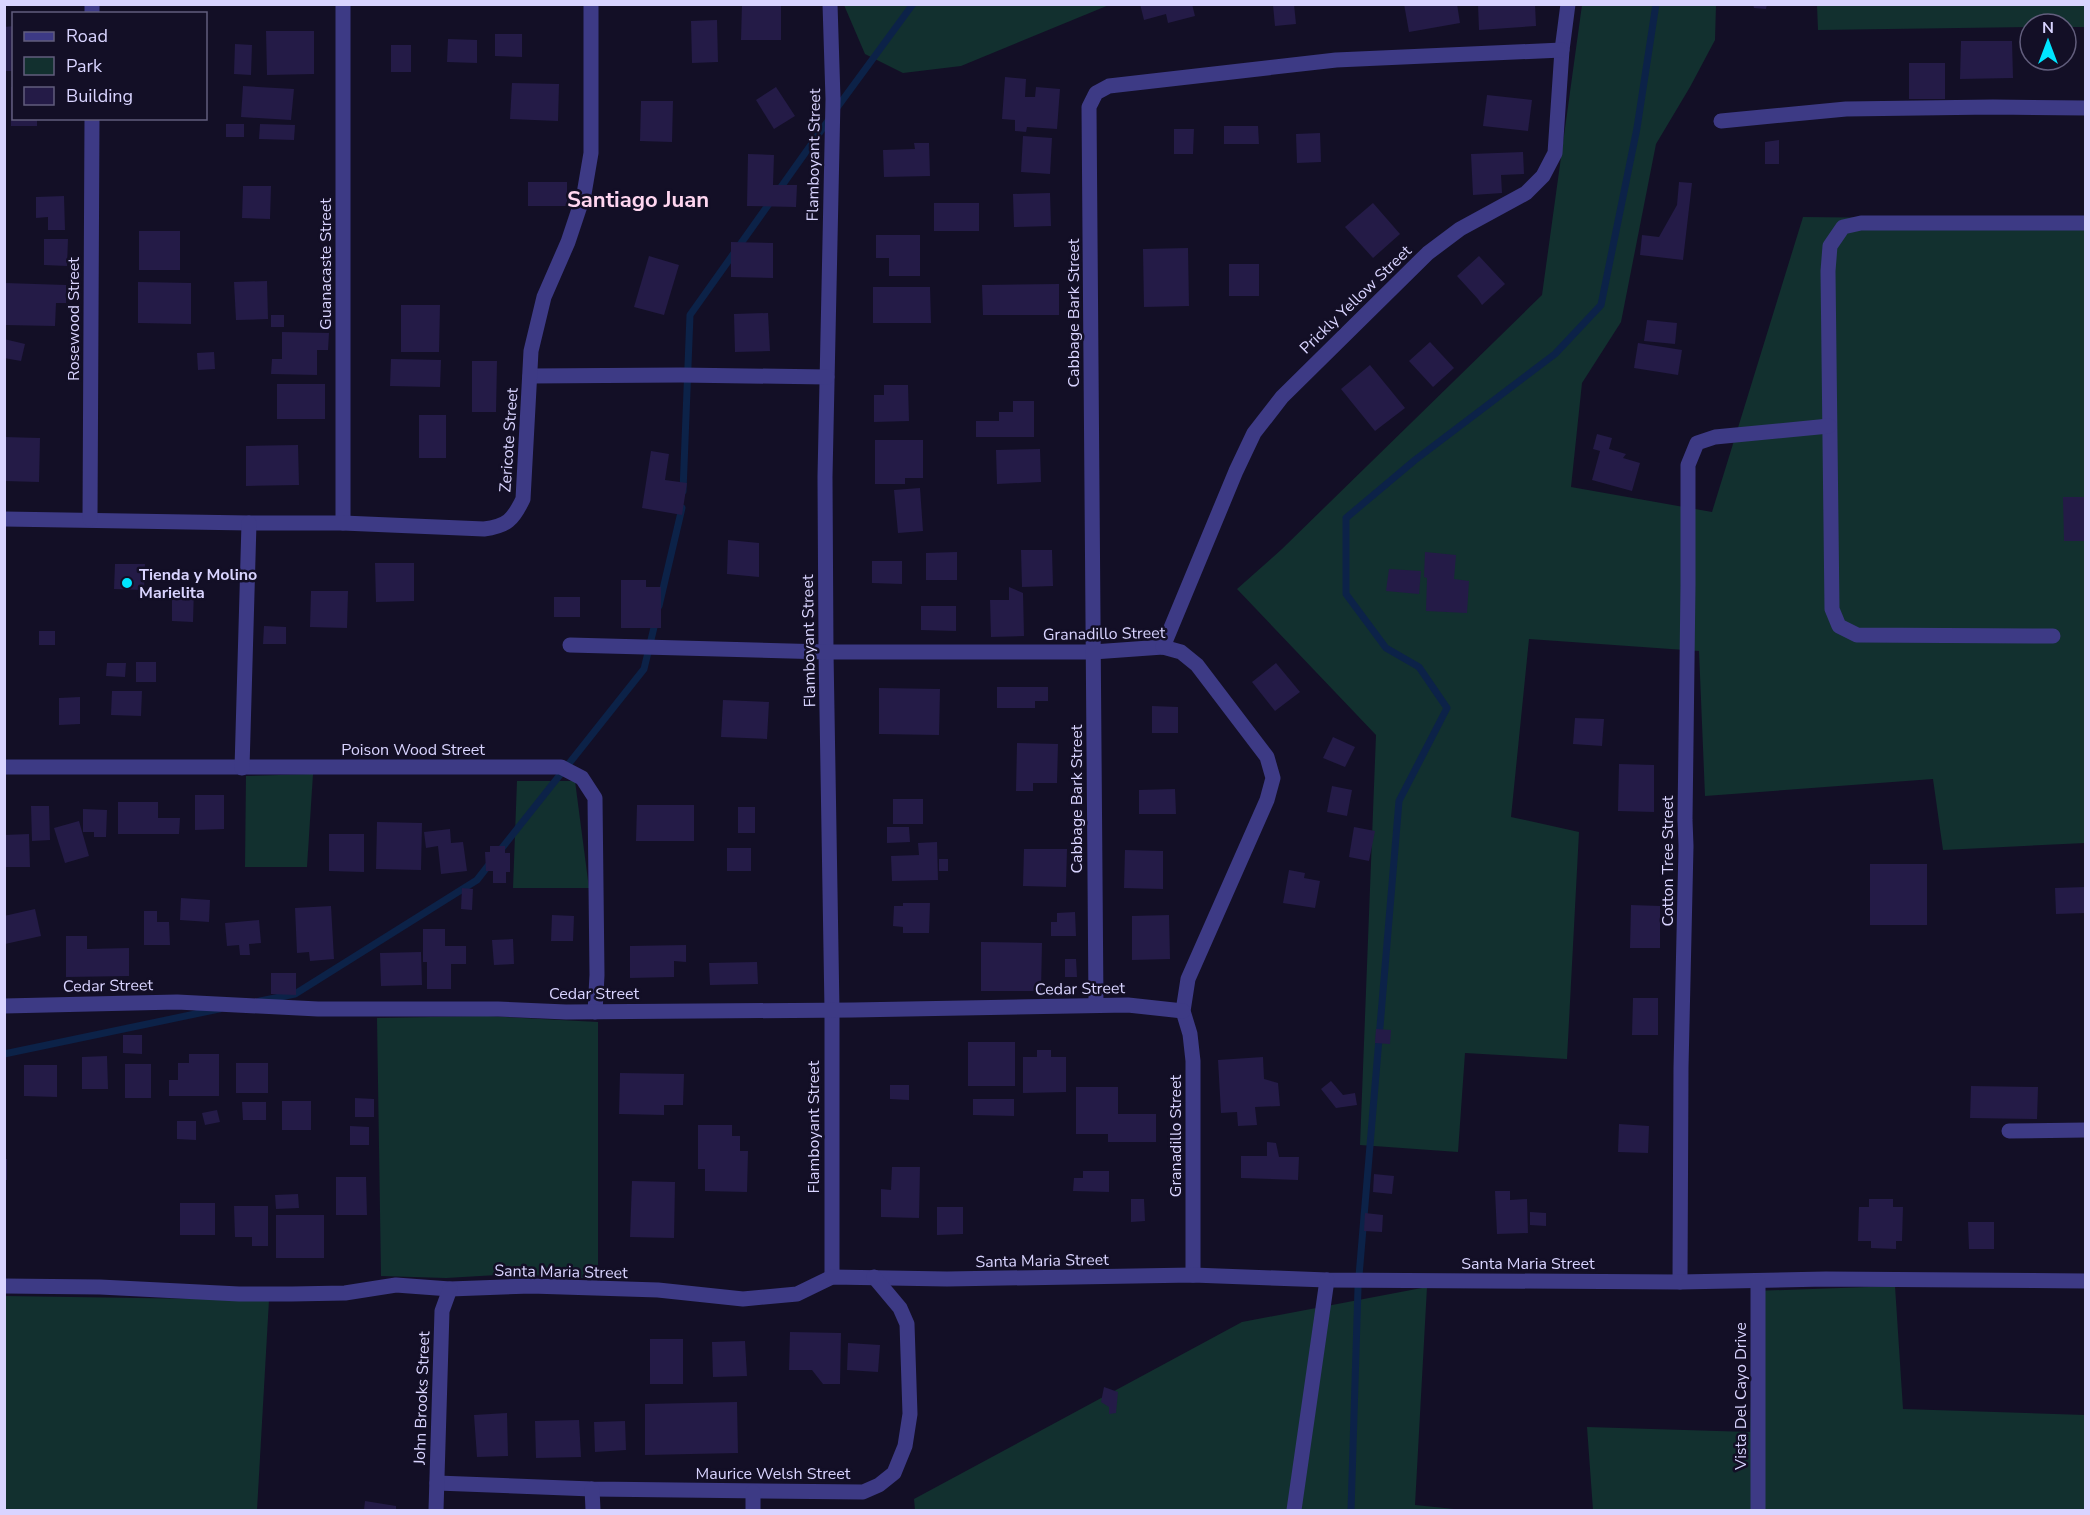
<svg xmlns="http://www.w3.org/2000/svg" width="2090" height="1515" viewBox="0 0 2090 1515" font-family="'Nunito Sans',sans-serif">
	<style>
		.green { fill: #12302f }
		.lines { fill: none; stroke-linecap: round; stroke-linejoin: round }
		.stream { stroke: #0c2248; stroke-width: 7 }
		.building { fill: #241b47 }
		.minor { stroke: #3d3a85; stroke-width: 15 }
		.poi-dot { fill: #00e5ff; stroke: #130f26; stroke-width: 2 }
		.labels { text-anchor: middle; stroke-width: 5; stroke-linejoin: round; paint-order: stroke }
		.street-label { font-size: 16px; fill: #d9d4ff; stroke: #130f26 }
		.poi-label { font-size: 16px; font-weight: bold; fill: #d9d4ff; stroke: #130f26; text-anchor: start }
		.district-label { font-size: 22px; font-weight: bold; fill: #ffd6f0; stroke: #130f26 }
	</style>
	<rect width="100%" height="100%" fill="#130f26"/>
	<g class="green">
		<polygon points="844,5 1109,5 961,66 903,73 865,54"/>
		<polygon points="1582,5 1716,5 1715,40 1690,87 1656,144 1621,322 1582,383 1571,487 1712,512 1803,217 2085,220 2085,843 1943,850 1933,779 1705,796 1699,651 1529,639 1511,817 1579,832 1567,1059 1465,1053 1458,1152 1360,1145 1376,735 1237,589 1282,549 1542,295"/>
		<polygon points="1817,5 2085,5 2085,27 2066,27 2066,24 2030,24 2030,27 1818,30"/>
		<polygon points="313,774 307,867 245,867 246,776"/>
		<polygon points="517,781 575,781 589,888 513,888"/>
		<polygon points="487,1016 598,1022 598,1279 514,1274 446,1278 381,1276 377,1018"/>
		<polygon points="1895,1286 1903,1409 2085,1415 2085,1510 1593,1510 1587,1427 1750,1432 1754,1291"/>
		<polygon points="1427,1287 1415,1505 1464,1510 915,1510 914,1499 1242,1322"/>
		<polygon points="5,1296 269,1300 257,1510 5,1510"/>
	</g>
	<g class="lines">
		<g class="stream">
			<polyline points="836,109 913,4"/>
			<polyline points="683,491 690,315 830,118"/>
			<polyline points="659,606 682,508"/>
			<polyline points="498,853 644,669 656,619"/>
			<polyline points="260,1001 295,994 477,880 491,862"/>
			<polyline points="4,1054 219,1009"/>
			<polyline points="1351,1510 1358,1288 1399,801 1447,708 1419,667 1386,648 1346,594 1346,518 1415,460 1555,354 1601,305 1637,128 1656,4"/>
		</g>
	</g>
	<g class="building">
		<polygon points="742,4 781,5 781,40 741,40"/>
		<polygon points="1140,4 1192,4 1195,16 1168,23 1166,14 1144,20"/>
		<polygon points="1294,4 1296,24 1275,26 1273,5"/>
		<polygon points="1404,4 1457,4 1460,23 1409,32"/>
		<polygon points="1478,4 1535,4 1536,26 1479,30"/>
		<polygon points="1753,4 1767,4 1766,9 1754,8"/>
		<polygon points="717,20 718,62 692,63 691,21"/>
		<polygon points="14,26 14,71 4,71 4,27"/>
		<polygon points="266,31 314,31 314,74 267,75"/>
		<polygon points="495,34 522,34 522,57 495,56"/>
		<polygon points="448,39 477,40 477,63 447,62"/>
		<polygon points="1961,41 2012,41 2013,78 1960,79"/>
		<polygon points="235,44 252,45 251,75 234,74"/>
		<rect x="391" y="45" width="20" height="27"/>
		<rect x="1909" y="63" width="36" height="36"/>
		<polygon points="1005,77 1026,79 1025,97 1035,97 1036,87 1060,89 1057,129 1027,127 1026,132 1015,131 1015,120 1002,119"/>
		<polygon points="512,83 559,84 558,121 510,119"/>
		<polygon points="243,86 294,89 291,120 241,117"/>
		<polygon points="11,87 14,87 14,118 37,118 37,126 11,126"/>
		<polygon points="776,87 795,116 774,129 756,100"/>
		<polygon points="1487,95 1532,100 1528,131 1483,126"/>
		<polygon points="641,101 673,101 672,142 640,141"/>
		<rect x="226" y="124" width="18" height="13"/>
		<polygon points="260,124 295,125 294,140 259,139"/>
		<polygon points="1224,126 1258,126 1259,144 1224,144"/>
		<polygon points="1174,129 1194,129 1193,154 1174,154"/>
		<polygon points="1320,133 1321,162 1297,163 1296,134"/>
		<polygon points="1023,136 1052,138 1050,174 1021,172"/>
		<polygon points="1779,140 1779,164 1765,164 1765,142"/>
		<polygon points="914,143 929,143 930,176 884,177 883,150 915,149"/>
		<polygon points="1523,152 1524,174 1501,175 1502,193 1473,195 1471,154"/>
		<polygon points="748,154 774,155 773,185 797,185 796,207 747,206"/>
		<rect x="528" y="182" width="39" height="24"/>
		<polygon points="1679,182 1692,183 1683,260 1640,255 1642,235 1659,237 1677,205"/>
		<polygon points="243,186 271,186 270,219 242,218"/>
		<polygon points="1050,193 1051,226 1014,227 1013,194"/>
		<polygon points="64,196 65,230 48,230 48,217 36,218 36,197"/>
		<rect x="934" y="203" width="45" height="28"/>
		<polygon points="1373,203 1400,234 1373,258 1345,227"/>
		<rect x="139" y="231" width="41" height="39"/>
		<polygon points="876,235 920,235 920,276 889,276 889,258 876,258"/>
		<polygon points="44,239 68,239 67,266 44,265"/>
		<polygon points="731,242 773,243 773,278 731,277"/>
		<polygon points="1188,248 1189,306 1144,307 1143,249"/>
		<polygon points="649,256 679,265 664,315 634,307"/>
		<polygon points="1479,256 1505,284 1482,305 1478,299 1457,276"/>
		<rect x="1229" y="264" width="30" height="32"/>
		<polygon points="267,281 268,319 236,320 234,282"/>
		<polygon points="138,282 191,283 191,324 138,323"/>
		<polygon points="5,283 66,285 66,303 56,303 55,326 5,325"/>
		<polygon points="1059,284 1059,315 983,315 982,285"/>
		<polygon points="873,287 930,287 931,323 873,323"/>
		<polygon points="401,305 440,305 439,352 401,352"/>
		<polygon points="768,313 770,351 735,352 734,314"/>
		<rect x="271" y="315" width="13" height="12"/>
		<polygon points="1647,320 1677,323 1675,344 1644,341"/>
		<polygon points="282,332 329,333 328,350 317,350 317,375 271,374 272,359 282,359"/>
		<polygon points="4,339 25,344 21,361 4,358"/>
		<polygon points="1430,342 1454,368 1433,387 1409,361"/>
		<polygon points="1638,343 1682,350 1678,375 1634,368"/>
		<polygon points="214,352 215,369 198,370 197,353"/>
		<polygon points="391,359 441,360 440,387 390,386"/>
		<polygon points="472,361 497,361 496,412 472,412"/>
		<polygon points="1370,365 1405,408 1375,431 1341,389"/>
		<rect x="277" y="384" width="48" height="35"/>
		<polygon points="884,385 908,385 909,421 874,422 874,395 884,395"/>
		<polygon points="1013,401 1034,401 1034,437 976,437 976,421 999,421 999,412 1013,412"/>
		<rect x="419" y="415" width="27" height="43"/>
		<polygon points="1597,434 1612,438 1609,449 1626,454 1623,458 1640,463 1632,491 1592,480 1600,451 1593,449"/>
		<polygon points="4,437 40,438 39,482 4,481"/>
		<polygon points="875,440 923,440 923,478 905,478 905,484 875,484"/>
		<polygon points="298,445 299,485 246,486 246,446"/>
		<polygon points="1040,449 1041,482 997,484 996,450"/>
		<polygon points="651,451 669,454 665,480 687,483 682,515 642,508"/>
		<polygon points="920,488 923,531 898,533 894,490"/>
		<polygon points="2063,497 2086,497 2086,541 2064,541"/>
		<polygon points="728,540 759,543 759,577 727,574"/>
		<polygon points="1021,550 1052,550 1053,586 1022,587"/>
		<polygon points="957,552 957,580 926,580 926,553"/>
		<polygon points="1425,552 1456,555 1454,579 1469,581 1467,613 1426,611 1427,578 1424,577"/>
		<polygon points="872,561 902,561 902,584 872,583"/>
		<polygon points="375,563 414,563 414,601 376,602"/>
		<polygon points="115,564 145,564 144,590 114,589"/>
		<polygon points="1389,569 1421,571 1419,594 1386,591"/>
		<polygon points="621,580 646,580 646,587 661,587 661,628 621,628"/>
		<polygon points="1009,587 1023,593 1024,636 991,637 990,600 1009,600"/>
		<polygon points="172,588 194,588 193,622 172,621"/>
		<polygon points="311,591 348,591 347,628 310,627"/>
		<rect x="554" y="597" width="26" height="20"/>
		<polygon points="921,606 956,606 956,631 921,630"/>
		<polygon points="264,626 286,627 286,644 263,644"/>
		<rect x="39" y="631" width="16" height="14"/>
		<rect x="136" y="662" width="20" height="20"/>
		<polygon points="107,663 126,663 125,677 106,676"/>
		<polygon points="1276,663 1300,692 1275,711 1252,682"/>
		<polygon points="997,687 1048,687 1048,701 1035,701 1035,708 997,708"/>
		<polygon points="879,688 940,689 939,735 879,734"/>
		<polygon points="112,691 142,691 141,716 111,715"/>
		<polygon points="80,697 80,724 59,725 59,698"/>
		<polygon points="723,700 769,702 767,739 721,737"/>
		<polygon points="1152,706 1178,707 1178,733 1152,733"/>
		<polygon points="1575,718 1604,719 1602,746 1573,744"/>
		<polygon points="1333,737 1355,747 1345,767 1323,758"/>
		<polygon points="1017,743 1058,744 1057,783 1033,783 1033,791 1016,791"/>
		<polygon points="1619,764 1654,765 1654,812 1618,811"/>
		<polygon points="1332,786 1352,790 1347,816 1327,812"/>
		<polygon points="1175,789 1176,814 1139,814 1139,790"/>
		<polygon points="195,795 224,795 224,829 195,830"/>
		<rect x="893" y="799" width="30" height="25"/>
		<polygon points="118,802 158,802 158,818 180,818 179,834 118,834"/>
		<polygon points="637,805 694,805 694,841 636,841"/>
		<polygon points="31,806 49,806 50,840 32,841"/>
		<rect x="738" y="807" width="17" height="26"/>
		<polygon points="83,809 107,810 106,837 94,837 94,832 83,832"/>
		<polygon points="79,821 89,856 65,863 54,828"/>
		<polygon points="377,822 422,823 421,870 376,869"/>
		<polygon points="887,827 909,827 910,842 887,843"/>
		<polygon points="1354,827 1375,831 1369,861 1349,857"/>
		<polygon points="450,829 451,843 463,842 467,871 441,874 438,846 426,848 424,832"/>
		<polygon points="29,834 30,867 4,867 4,835"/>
		<polygon points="329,834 364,834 364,872 329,871"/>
		<polygon points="937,842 938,880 892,881 891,856 919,855 918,843"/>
		<polygon points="490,846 505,846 505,853 510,853 510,872 506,872 506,883 493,883 493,871 486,871 485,852 490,852"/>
		<rect x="727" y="848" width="24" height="23"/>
		<polygon points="1024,849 1067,849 1066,887 1023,886"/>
		<polygon points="1125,850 1163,851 1163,889 1124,888"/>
		<rect x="939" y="859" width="9" height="12"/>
		<rect x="1870" y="864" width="57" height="61"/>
		<polygon points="1289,870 1305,873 1304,878 1320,881 1315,908 1283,903"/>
		<polygon points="2086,887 2086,913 2056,914 2055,888"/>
		<polygon points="462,888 473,889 472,910 461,909"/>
		<polygon points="181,898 210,900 209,922 180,920"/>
		<polygon points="903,903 930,903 929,933 903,933 903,927 893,926 894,906 903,906"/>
		<polygon points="1631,905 1660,906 1660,948 1630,948"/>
		<polygon points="331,906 334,959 310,961 309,952 297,953 295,908"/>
		<polygon points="35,909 41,936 5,944 4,916"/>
		<polygon points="144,911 157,911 157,922 169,922 170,945 144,945"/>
		<polygon points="1075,912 1076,936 1051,936 1051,922 1057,922 1057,913"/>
		<polygon points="552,915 574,916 573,941 551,941"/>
		<polygon points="1169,915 1170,959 1132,960 1132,916"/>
		<polygon points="259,920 261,943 249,944 250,955 240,955 239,945 227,946 225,923"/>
		<polygon points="423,929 445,929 445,946 466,946 466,964 451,964 451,989 427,989 427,962 423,962"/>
		<polygon points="66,936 87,936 87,949 129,948 129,976 66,977"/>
		<polygon points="513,939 514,964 494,965 492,940"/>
		<polygon points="981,942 1042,943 1041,991 981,991"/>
		<polygon points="686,945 686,962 674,961 674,977 630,978 630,946"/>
		<polygon points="421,952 422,985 381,986 380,953"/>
		<polygon points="1065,959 1076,959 1077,977 1065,977"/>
		<polygon points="757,962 758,984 710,985 709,963"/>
		<polygon points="271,973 296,973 296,995 271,994"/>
		<polygon points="1633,998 1658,998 1658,1035 1632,1035"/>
		<polygon points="1376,1029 1391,1030 1390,1044 1375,1043"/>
		<polygon points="123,1035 142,1035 142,1054 123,1053"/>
		<rect x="968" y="1042" width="47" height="44"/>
		<polygon points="1037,1050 1051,1050 1051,1057 1066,1057 1066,1092 1023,1093 1023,1057 1037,1057"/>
		<polygon points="189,1054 219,1054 219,1096 169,1096 169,1080 178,1080 178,1063 189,1063"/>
		<polygon points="107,1056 108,1089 82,1089 82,1057"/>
		<polygon points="1263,1057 1264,1079 1278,1083 1280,1106 1255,1107 1257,1125 1238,1126 1237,1112 1221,1113 1218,1060"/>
		<rect x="236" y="1063" width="32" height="30"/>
		<rect x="125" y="1064" width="26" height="34"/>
		<polygon points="24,1065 57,1065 57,1097 24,1096"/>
		<polygon points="620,1073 684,1074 683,1105 664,1105 664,1115 619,1114"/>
		<polygon points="1331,1081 1343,1095 1355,1093 1357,1105 1336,1108 1321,1089"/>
		<polygon points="890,1085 909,1085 909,1100 890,1099"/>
		<polygon points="1971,1086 2038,1087 2037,1119 1970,1118"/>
		<polygon points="1076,1087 1118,1087 1118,1114 1156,1114 1156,1142 1108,1142 1108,1134 1076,1134"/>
		<polygon points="355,1098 374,1099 374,1117 355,1117"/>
		<polygon points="973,1099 1014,1099 1014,1116 973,1115"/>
		<rect x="282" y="1101" width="29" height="29"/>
		<polygon points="242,1102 266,1102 266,1120 243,1120"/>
		<polygon points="217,1110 220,1122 205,1125 202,1113"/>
		<polygon points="177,1121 196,1121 196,1140 177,1139"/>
		<polygon points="1619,1124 1649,1126 1648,1153 1618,1152"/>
		<polygon points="698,1125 732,1125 732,1136 740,1136 740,1151 748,1151 747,1192 705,1191 705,1169 698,1169"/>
		<polygon points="350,1126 369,1127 369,1145 350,1145"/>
		<polygon points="1267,1142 1276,1143 1279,1157 1299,1157 1298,1180 1241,1178 1241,1156 1267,1156"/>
		<rect x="4" y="1159" width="3" height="21"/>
		<polygon points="892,1167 920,1167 919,1218 881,1217 881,1189 891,1190"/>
		<polygon points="1083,1171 1109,1171 1109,1192 1073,1191 1074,1178 1083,1178"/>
		<polygon points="1374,1174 1394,1176 1392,1194 1373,1192"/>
		<polygon points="336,1177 366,1177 367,1215 336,1215"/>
		<polygon points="632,1181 675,1182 674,1238 630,1237"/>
		<polygon points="1495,1191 1510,1191 1510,1200 1527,1199 1528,1233 1497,1234"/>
		<polygon points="298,1194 299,1208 276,1209 275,1195"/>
		<polygon points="1131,1199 1144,1199 1145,1221 1131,1222"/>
		<polygon points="1869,1199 1893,1199 1893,1207 1903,1207 1902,1241 1896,1241 1896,1249 1871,1248 1871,1241 1858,1241 1859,1207 1869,1207"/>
		<rect x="180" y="1203" width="35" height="32"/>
		<polygon points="234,1206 268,1206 268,1246 252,1246 252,1237 235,1237"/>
		<polygon points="937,1207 963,1207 963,1234 937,1235"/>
		<polygon points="1530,1212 1546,1213 1546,1226 1530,1225"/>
		<polygon points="1365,1213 1383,1215 1382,1232 1364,1231"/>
		<rect x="276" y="1215" width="48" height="43"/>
		<polygon points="1968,1222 1994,1222 1994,1249 1969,1249"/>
		<polygon points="790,1332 841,1333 840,1384 823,1384 812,1370 789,1370"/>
		<rect x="650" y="1339" width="33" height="45"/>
		<polygon points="745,1341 747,1376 713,1377 712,1342"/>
		<polygon points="848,1343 880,1345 878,1372 847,1370"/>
		<polygon points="1104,1387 1118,1392 1116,1413 1109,1414 1109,1407 1101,1402"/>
		<polygon points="737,1402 738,1453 645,1455 645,1404"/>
		<polygon points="507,1413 508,1456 477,1457 474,1415"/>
		<polygon points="579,1420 581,1457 536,1458 535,1421"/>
		<polygon points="625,1421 626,1450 595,1452 594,1422"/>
		<polygon points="365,1501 396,1506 396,1510 364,1510"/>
	</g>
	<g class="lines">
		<g class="minor">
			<polyline points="343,4 343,523"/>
			<polyline points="830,4 833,99 825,477 826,652 832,1010 832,1277"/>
			<polyline points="92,14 92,4"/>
			<polyline points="1721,121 1846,109 1993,107 2086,108"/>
			<polyline points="530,376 681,375 827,377"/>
			<path d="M 4,519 L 249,523 L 343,523 L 484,529 C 507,526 513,520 523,499 L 531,351 L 544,297 L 568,242 L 584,194 L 591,153 L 591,4"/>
			<polyline points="90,519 92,118"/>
			<polyline points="2053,636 1857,635 1839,626 1832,609 1828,271 1830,246 1843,227 1861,223 2086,223"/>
			<polyline points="570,645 826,652 1093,652 1163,647 1181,652 1197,665 1267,757 1273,778 1267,800 1188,979 1183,1011 1190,1034 1193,1061 1193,1275"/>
			<polyline points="1163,647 1236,471 1254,433 1282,397 1428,253 1460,229 1526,193 1543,176 1555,153 1562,50 1568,4"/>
			<polyline points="4,767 561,767 582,778 595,798 597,975 595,1012"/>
			<polyline points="242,768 249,523"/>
			<polyline points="1096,1005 1089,107 1096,93 1109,86 1336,60 1562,50"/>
			<polyline points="4,1006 177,1002 318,1009 498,1009 566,1012 853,1010 1128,1005 1183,1011"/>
			<polyline points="2009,1131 2086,1130"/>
			<polyline points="1680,1282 1681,1068 1686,846 1685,820 1688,585 1688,465 1697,443 1715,437 1829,426"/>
			<polyline points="4,1286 100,1287 239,1294 292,1294 345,1293 396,1285 450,1289 531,1286 658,1290 743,1299 797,1294 832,1277 947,1279 1193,1275 1327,1280 1680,1282 1826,1279 2086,1281"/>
			<polyline points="437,1483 592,1489 863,1492 879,1485 894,1473 905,1446 910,1414 907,1324 900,1308 874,1277"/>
			<polyline points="592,1489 593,1510"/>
			<polyline points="753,1492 753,1510"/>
			<polyline points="436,1510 442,1311 450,1289"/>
			<polyline points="1294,1510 1327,1280"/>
			<polyline points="1758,1510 1758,1282"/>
		</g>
	</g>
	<circle class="poi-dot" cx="127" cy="583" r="6"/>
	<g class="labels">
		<g class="street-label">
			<text transform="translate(813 155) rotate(-89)" y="6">Flamboyant Street</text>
			<text transform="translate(325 264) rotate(-90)" y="6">Guanacaste Street</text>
			<text transform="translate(1355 299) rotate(-44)" y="6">Prickly Yellow Street</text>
			<text transform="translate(1073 313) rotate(-90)" y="6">Cabbage Bark Street</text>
			<text transform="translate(73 319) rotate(-90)" y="6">Rosewood Street</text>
			<text transform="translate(508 440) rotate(-86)" y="6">Zericote Street</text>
			<text transform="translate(1104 633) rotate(-1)" y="6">Granadillo Street</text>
			<text transform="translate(808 641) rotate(-91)" y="6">Flamboyant Street</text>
			<text x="413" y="755">Poison Wood Street</text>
			<text transform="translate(1076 799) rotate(-90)" y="6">Cabbage Bark Street</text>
			<text transform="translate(1667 861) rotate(-90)" y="6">Cotton Tree Street</text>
			<text transform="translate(108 985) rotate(-1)" y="6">Cedar Street</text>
			<text transform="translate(1080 988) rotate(-1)" y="6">Cedar Street</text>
			<text x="594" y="999">Cedar Street</text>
			<text transform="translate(813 1127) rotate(-90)" y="6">Flamboyant Street</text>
			<text transform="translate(1175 1136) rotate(-90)" y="6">Granadillo Street</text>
			<text transform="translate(1042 1260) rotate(-1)" y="6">Santa Maria Street</text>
			<text x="1528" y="1269">Santa Maria Street</text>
			<text transform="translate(561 1271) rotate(1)" y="6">Santa Maria Street</text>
			<text transform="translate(1740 1396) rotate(-90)" y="6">Vista Del Cayo Drive</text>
			<text transform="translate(421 1398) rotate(-88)" y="6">John Brooks Street</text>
			<text x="773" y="1479">Maurice Welsh Street</text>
		</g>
		<g class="poi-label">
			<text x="139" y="580">Tienda y Molino<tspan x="139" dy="18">Marielita</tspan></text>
		</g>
		<g class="district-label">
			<text x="638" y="207">Santiago Juan</text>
		</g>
	</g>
	<rect width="2090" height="1515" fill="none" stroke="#d9d4ff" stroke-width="12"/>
	<rect x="12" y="12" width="195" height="108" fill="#130f26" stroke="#625e7d" stroke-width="1.5"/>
	<rect x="24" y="32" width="30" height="9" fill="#3d3a85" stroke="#625e7d" stroke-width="1.5"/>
	<text x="66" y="42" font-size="18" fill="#d9d4ff">Road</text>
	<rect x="24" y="57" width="30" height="18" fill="#12302f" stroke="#625e7d" stroke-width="1.5"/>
	<text x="66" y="72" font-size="18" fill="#d9d4ff">Park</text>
	<rect x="24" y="87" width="30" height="18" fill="#241b47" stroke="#625e7d" stroke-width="1.5"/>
	<text x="66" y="102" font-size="18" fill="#d9d4ff">Building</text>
	<g transform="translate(2048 42)"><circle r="28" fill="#130f26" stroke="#625e7d" stroke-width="1.5"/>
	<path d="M0-4.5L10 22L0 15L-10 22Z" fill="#00e5ff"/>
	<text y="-9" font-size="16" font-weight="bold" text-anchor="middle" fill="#d9d4ff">N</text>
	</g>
</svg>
